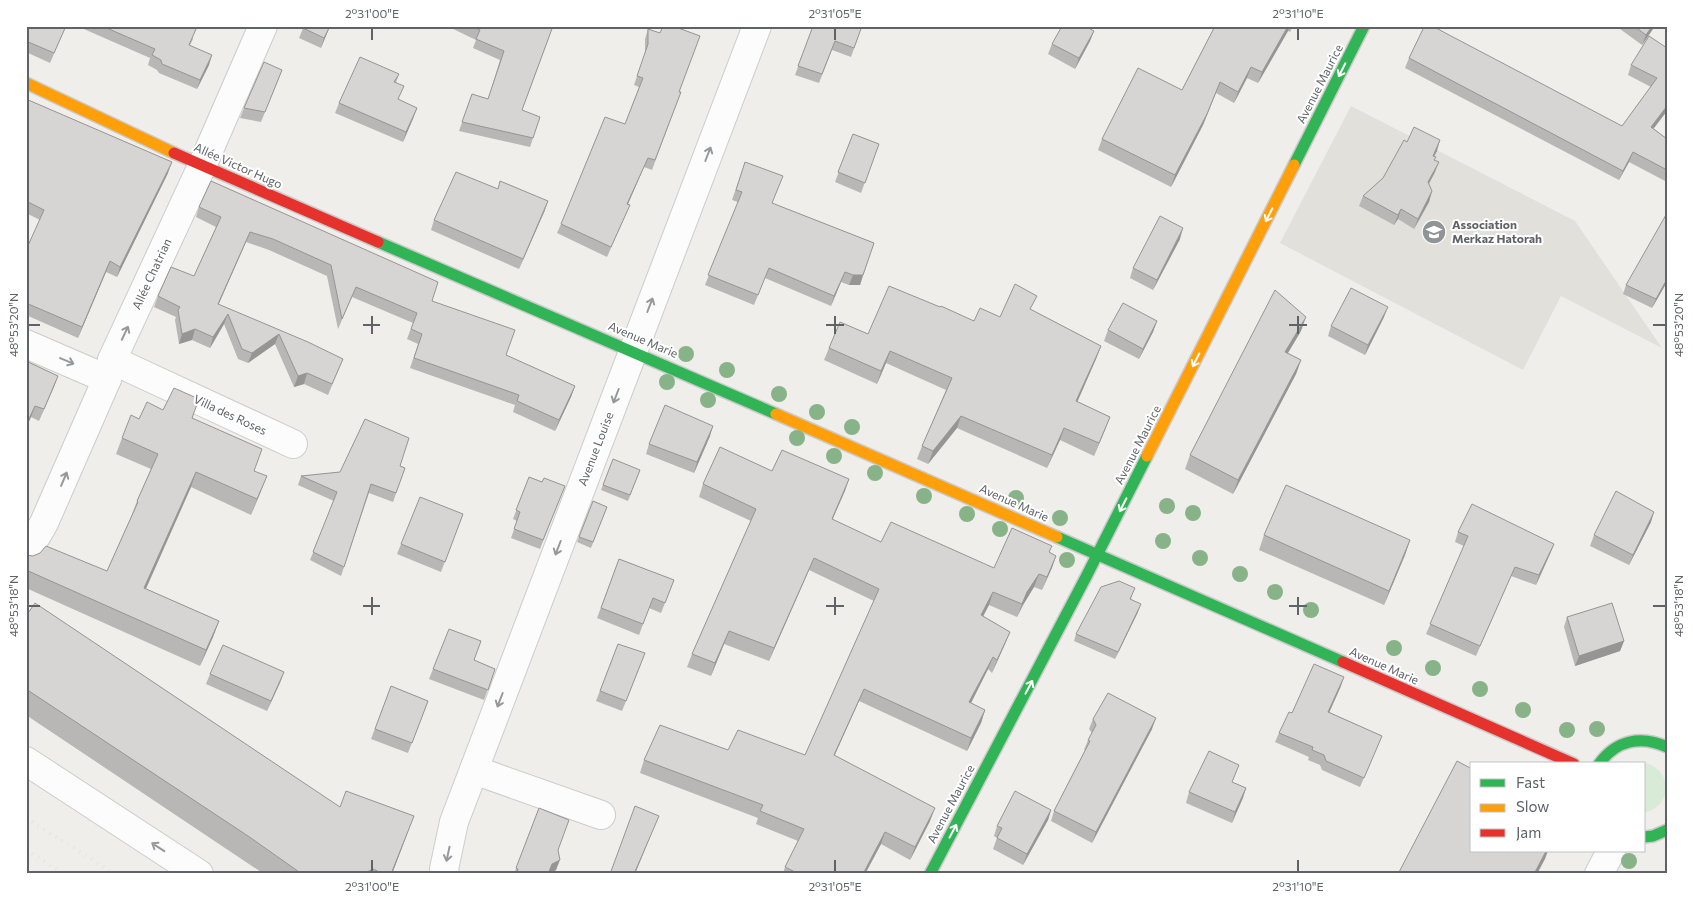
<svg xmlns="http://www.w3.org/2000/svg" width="1693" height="900" viewBox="0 0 1693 900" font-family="Commissioner,sans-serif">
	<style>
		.education { fill: #e2e0da }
		.green { fill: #d8ebd6 }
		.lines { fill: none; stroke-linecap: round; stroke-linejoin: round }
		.street-casing { stroke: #cbcccc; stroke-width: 30 }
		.fast-casing { stroke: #cacacb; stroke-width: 14 }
		.slow-casing { stroke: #cacacb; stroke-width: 14 }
		.jam-casing { stroke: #cacacb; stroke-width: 14 }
		.street { stroke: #fdfcfc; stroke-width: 28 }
		.fast { stroke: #30b455; stroke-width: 11 }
		.slow { stroke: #ff9f0a; stroke-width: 11 }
		.jam { stroke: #e5322d; stroke-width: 11 }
		.rail { stroke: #e4e4e4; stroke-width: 4; stroke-dasharray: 1 6; stroke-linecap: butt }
		.tree { fill: #88b388 }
		.wall { fill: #b8b7b5 }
		.shaded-wall { fill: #969594 }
		.building { fill: #d6d5d3; stroke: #969594 }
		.oneway { stroke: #fff }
		.oneway2 { stroke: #96999c }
		.ticks { fill: none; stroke: #5f6368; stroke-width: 2 }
		.labels { text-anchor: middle; stroke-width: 4; stroke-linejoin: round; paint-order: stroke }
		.street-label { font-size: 12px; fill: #5f6368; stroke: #fff }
		.poi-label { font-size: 12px; font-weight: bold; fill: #5f6368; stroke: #fff; text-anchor: start }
		.neatline { fill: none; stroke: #5f6368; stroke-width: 2 }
		.ticks-label { font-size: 12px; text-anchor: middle; fill: #5f6368 }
	</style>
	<rect width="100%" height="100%" fill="#efeeea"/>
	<polygon class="education" points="1351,106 1575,221 1662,348 1561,296 1523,370 1280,243"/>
	<path class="green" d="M 1636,762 C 1671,762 1678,804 1644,813 L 1644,764 L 1629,764 Z"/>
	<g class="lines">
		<g class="street-casing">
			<g id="street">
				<polyline points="26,344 107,379"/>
				<polyline points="112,360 293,444"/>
				<polyline points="26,556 30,547 44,523 107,379 112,360 202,166 263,26"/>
				<polyline points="26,761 199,874"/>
				<polyline points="474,770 601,815"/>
				<polyline points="445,874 444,869 454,822 757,26"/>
				<polyline points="1599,874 1611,851"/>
			</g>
		</g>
		<g class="fast-casing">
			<g id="fast">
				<polyline points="1294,165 1364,26"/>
				<polyline points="378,242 776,414"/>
				<polyline points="1057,537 1343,662"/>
				<path d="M 1599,764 C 1616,740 1641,735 1667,747"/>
				<polyline points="1644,837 1653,836 1667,830"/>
				<polyline points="930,874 1087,575 1147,456"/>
			</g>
		</g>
		<g class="slow-casing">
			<g id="slow">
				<polyline points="26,83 174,153"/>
				<polyline points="776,414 1057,537"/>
				<polyline points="1147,456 1294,165"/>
			</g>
		</g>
		<g class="jam-casing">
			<g id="jam">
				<polyline points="174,153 378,242"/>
				<polyline points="1343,662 1574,764"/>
			</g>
		</g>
		<use href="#street" class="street"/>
		<use href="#fast" class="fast"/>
		<use href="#slow" class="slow"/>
		<use href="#jam" class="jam"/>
		<g class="rail">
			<polyline points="26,818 115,874"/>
			<polyline points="26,850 65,874"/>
			<polyline points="26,869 33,874"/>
		</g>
	</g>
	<g class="tree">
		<circle cx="686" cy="354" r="8"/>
		<circle cx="727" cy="370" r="8"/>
		<circle cx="667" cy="382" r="8"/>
		<circle cx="779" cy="394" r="8"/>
		<circle cx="708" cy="400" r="8"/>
		<circle cx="817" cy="412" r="8"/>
		<circle cx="852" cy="427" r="8"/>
		<circle cx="797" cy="438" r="8"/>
		<circle cx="834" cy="456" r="8"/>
		<circle cx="875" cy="473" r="8"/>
		<circle cx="924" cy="496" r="8"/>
		<circle cx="1016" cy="498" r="8"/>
		<circle cx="1167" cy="506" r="8"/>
		<circle cx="1193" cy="513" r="8"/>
		<circle cx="967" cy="514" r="8"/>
		<circle cx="1060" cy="518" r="8"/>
		<circle cx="1000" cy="529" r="8"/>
		<circle cx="1163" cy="541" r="8"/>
		<circle cx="1200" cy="558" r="8"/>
		<circle cx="1067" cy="560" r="8"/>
		<circle cx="1240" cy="574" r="8"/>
		<circle cx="1275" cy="592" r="8"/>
		<circle cx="1311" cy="610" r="8"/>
		<circle cx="1394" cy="648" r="8"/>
		<circle cx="1433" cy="668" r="8"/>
		<circle cx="1480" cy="689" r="8"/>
		<circle cx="1523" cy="710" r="8"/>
		<circle cx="1597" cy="729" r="8"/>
		<circle cx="1567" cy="730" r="8"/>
		<circle cx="1629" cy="861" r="8"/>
	</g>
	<g class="wall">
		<polygon points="26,26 66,26 50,63 26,52"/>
		<polygon points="77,26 189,26 193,39 190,45 209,65 197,89 159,73 157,70 148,65 150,58"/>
		<polygon points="304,26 330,26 321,48 299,38"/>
		<polygon points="447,26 553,26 522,110 533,138 530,147 459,131 472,94 488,99 500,60 473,48 476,40"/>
		<polygon points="813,26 862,26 851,57 832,50 819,83 795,75"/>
		<polygon points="1215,26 1293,26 1290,32 1288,31 1258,83 1247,78 1234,103 1216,93 1203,125 1171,187 1098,150 1102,139 1182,90"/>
		<polygon points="1616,26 1655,26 1642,45"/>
		<polygon points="648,29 679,92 681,92 652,170 644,167 628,204 626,214 607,257 557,233 561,224 625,124 639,87 634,85 645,53 645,39"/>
		<polygon points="1094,31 1090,41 1075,69 1048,54 1052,44"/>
		<polygon points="1667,48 1667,111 1653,128 1667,139 1667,182 1629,162 1619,180 1405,68 1409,58 1622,126 1651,87 1628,75 1631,65"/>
		<polygon points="282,70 261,122 240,118 244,108"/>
		<polygon points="399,74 396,83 399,100 417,108 403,142 335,113 339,103"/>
		<polygon points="26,99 168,173 117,277 106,272 78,338 26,315 26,250 40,220 26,213"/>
		<polygon points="853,134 879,144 861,193 835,182"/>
		<polygon points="1407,142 1437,151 1434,156 1435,172 1429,184 1432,191 1429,202 1414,229 1398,219 1394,225 1359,206 1363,196 1383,178"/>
		<polygon points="745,162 772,203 874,243 860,285 849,285 841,282 831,306 765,278 754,305 705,285 738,202 732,200"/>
		<polygon points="199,207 432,301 506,355 575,386 571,397 555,431 513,412 515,405 410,368 418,344 407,339 413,323 352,297 338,329 327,276 269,250 246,242 218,305 343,359 328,395 304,384 294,387 275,344 248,363 238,359 224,324 210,348 192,340 179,344 175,320 176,317 154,307 158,296 194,276 216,227 196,217"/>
		<polygon points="545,210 519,269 431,230 434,220"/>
		<polygon points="1180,239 1153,290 1130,278 1133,268"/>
		<polygon points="1667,282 1652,308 1623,294 1626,285"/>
		<polygon points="1032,310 1101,346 1096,359 1077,402 1110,417 1094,456 1060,440 1047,468 957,428 928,464 917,459 922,446 946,390 886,363 877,384 824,360 829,348 868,334 1000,317"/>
		<polygon points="1384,317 1365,355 1328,336 1331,326"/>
		<polygon points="1157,321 1153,332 1139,359 1104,341 1108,330"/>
		<polygon points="1301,331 1288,353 1301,360 1296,374 1233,494 1185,469 1190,455"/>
		<polygon points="26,361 58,376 39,421 31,417 26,428"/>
		<polygon points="163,410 193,418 254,471 261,491 251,515 191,487 146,589 219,621 213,637 200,666 26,588 26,555 107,571 131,517 137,501 151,469 116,454 122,438"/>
		<polygon points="710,436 694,473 646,454 649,444"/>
		<polygon points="400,466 405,468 393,502 369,493 341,576 310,560 334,501 298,485 301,476"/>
		<polygon points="640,470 628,501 601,490 603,485"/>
		<polygon points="772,471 849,479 832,520 881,542 994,568 1049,552 1056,556 1042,590 1034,587 1023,605 1017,617 989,605 983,616 1010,632 1005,644 992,673 988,669 971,703 985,710 981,723 967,751 859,701 834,756 930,821 910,860 881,844 865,874 783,874 785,867 798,841 756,824 758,818 640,773 644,760 728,750 805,755 874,601 809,570 769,661 724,644 711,676 687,667 692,654 751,521 699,497 703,484"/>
		<polygon points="529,477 542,482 565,486 540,549 511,538 517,521 513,519"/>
		<polygon points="593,501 607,507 591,548 577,542"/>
		<polygon points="463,514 441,572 397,554 401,544"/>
		<polygon points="1651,522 1629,565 1590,546 1594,535"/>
		<polygon points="1458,532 1554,544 1550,554 1536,585 1511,576 1476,656 1426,634 1464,546 1455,542"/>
		<polygon points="1264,535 1410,540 1405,555 1384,605 1259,550"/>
		<polygon points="619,559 674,580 661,613 649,608 639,635 597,618"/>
		<polygon points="1132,596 1131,599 1138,612 1115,659 1074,641 1076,634"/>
		<polygon points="26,616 340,807 406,837 392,874 264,874 26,715"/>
		<polygon points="1567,617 1624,641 1620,651 1575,666 1564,627"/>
		<polygon points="618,644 641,664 622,711 596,701"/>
		<polygon points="474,660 495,669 484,700 429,679 433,669"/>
		<polygon points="284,672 267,711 206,684 210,674"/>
		<polygon points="391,686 428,701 408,753 371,739"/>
		<polygon points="1341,686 1329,712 1382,736 1360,787 1322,770 1320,765 1308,760 1309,757 1275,742 1279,733 1292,713"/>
		<polygon points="1093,719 1152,729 1092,843 1051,821 1054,811 1085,750 1084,750 1088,740 1092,733 1089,729"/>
		<polygon points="1239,765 1232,782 1246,788 1232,823 1186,803 1189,792"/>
		<polygon points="539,808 558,850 556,870 550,874 514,874"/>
		<polygon points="1051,810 1048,820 1023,865 993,849 997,838 994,836 997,826"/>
	</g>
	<g class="shaded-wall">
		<polygon points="330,26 321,48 324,38"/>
		<polygon points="1288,26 1290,26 1288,31 1258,83 1262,72"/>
		<polygon points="1652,26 1655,26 1642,45 1646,35"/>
		<polygon points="1094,31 1090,41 1075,69 1079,58"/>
		<polygon points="212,55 209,65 197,89 200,80"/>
		<polygon points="1251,67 1247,78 1234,103 1238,92"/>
		<polygon points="1220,82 1203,125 1171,187 1175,175"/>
		<polygon points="1667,106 1667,111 1648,136 1651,127"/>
		<polygon points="417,108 413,119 403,142 406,132"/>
		<polygon points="1440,140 1437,151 1429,166 1433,156"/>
		<polygon points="1633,152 1629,162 1619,180 1623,171"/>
		<polygon points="648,158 644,167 624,213 627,204"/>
		<polygon points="172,162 168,173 117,277 120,267"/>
		<polygon points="1439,162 1435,172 1424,192 1428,182"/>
		<polygon points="1432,191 1429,202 1414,229 1418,219"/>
		<polygon points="548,201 545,210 519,269 523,259"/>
		<polygon points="1401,209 1398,219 1394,225 1398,215"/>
		<polygon points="1183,228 1180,239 1153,290 1157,280"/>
		<polygon points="250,232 246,242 214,315 218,304"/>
		<polygon points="110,261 106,272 78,338 82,327"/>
		<polygon points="845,272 841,282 831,306 834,296"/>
		<polygon points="853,275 863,275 860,285 849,285"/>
		<polygon points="1667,279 1667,282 1652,308 1656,299"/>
		<polygon points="1388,307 1384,317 1365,355 1368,345"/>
		<polygon points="228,314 224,324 210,348 213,337"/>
		<polygon points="1306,317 1301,331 1280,366 1285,352"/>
		<polygon points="1157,321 1153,332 1139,359 1143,349"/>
		<polygon points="195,329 192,340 179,344 182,334"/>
		<polygon points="279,334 275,344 248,363 252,353"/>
		<polygon points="1101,346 1096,359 1072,414 1076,401"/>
		<polygon points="890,351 886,363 877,384 881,371"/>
		<polygon points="1301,360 1296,374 1233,494 1238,480"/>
		<polygon points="307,373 304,384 294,387 298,376"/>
		<polygon points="58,376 54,387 39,421 44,409"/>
		<polygon points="575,386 571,397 555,431 559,420"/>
		<polygon points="35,406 31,417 26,428 26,425"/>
		<polygon points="961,416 957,428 928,464 933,451"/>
		<polygon points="1110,417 1105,430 1094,456 1099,443"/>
		<polygon points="713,426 710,436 694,473 697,462"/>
		<polygon points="1064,428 1060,440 1047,468 1052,455"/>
		<polygon points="196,472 191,487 139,604 144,588"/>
		<polygon points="267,476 261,491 251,515 257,499"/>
		<polygon points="849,479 845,491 827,532 832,519"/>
		<polygon points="1654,512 1651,522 1629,565 1633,555"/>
		<polygon points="1410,540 1405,555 1384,605 1389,591"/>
		<polygon points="1554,544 1550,554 1536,585 1539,575"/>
		<polygon points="1056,556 1052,568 1042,590 1047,577"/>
		<polygon points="814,558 809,570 769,661 774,648"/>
		<polygon points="1039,574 1034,587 1023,605 1017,617 1027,592"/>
		<polygon points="993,592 989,605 977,628 981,615"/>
		<polygon points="1141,604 1138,612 1115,659 1118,652"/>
		<polygon points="219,621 213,637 200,666 206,650"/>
		<polygon points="729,631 724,644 711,676 715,663"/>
		<polygon points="1010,632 1005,644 992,673 997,660"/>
		<polygon points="1624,641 1620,651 1575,666 1579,656"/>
		<polygon points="993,657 988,669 965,715 969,702"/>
		<polygon points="284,672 280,683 267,711 271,701"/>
		<polygon points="1344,677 1341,686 1325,722 1328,712"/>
		<polygon points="864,689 859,701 829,768 834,755"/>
		<polygon points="985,710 981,723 967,751 971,738"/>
		<polygon points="1156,718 1152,729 1092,843 1096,832"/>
		<polygon points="1246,788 1243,798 1232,823 1235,812"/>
		<polygon points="935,808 930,821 910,860 915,847"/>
		<polygon points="1051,810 1048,820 1023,865 1027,854"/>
		<polygon points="414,816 392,874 391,874"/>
		<polygon points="659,816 653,830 635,874 634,874"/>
		<polygon points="885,832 881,844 865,874 863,874"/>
		<polygon points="1546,851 1548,851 1545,859 1537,874 1534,874"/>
		<polygon points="560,860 556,870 548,874 552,864"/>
		<polygon points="373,869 371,874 363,874"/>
	</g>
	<g class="building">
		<polygon points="26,26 66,26 54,53 26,41"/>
		<polygon points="102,26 189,26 196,29 189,45 212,55 200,80 162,64 161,60 152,55 155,49"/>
		<polygon points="304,26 330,26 324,38 303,28"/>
		<polygon points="471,26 553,26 522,110 540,117 533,138 462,122 472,94 488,99 504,51 476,39 480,30"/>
		<polygon points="663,26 673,26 700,36 679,92 681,92 655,160 648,158 627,204 630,205 611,247 561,224 605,117 625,124 643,78 637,76 648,44 648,29 660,33"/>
		<polygon points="813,26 862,26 854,48 835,41 822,74 798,66"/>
		<polygon points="1062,26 1085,26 1094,31 1079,58 1052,44"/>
		<polygon points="1215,26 1288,26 1262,72 1251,67 1238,92 1220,82 1207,114 1175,175 1102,139 1138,68 1182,90"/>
		<polygon points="1634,26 1652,26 1646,35"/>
		<polygon points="1424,27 1434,27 1622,126 1657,78 1631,65 1649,36 1667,48 1667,106 1651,127 1667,139 1667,170 1633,152 1623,171 1409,58"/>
		<polygon points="360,57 399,74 394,82 404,86 398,99 417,108 406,132 339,103"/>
		<polygon points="264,62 282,70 265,112 244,108"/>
		<polygon points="26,99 172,162 120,267 110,261 82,327 26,303 26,250 44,210 26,201"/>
		<polygon points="1414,127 1440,140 1433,156 1436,157 1434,160 1439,162 1428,182 1432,191 1418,219 1401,209 1398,215 1363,196 1383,178 1404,140 1407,142"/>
		<polygon points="853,134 879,144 865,183 838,172"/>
		<polygon points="745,162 783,176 772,203 874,243 863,275 853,275 845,272 834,296 769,268 758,295 708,275 742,192 736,190"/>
		<polygon points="456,172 498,189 500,181 548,201 523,259 434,220"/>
		<polygon points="211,181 438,282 432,301 515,330 506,355 575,386 559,420 517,401 519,395 414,358 422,334 411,329 417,313 356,287 342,319 331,265 273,239 250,232 218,304 308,342 343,359 332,384 307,373 298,376 279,334 252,353 242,349 228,314 213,337 195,329 182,334 178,310 180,307 158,296 171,267 194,276 221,217 199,207"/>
		<polygon points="1667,213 1667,279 1656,299 1626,285"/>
		<polygon points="1160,216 1183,228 1157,280 1133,268"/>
		<polygon points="1015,284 1037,296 1030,309 1101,346 1076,401 1110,417 1099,443 1064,428 1052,455 961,416 933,451 922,446 952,378 890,351 881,371 829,348 840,322 868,334 889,286 940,307 941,306 974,321 980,308 1000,317"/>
		<polygon points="1351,288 1388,307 1368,345 1331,326"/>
		<polygon points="1275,290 1306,317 1285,352 1301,360 1238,480 1190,455"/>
		<polygon points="1123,303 1157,321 1143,349 1108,330"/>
		<polygon points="26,361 58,376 44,409 35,406 26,425"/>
		<polygon points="174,388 199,399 192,418 262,449 254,471 267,476 257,499 196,472 144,588 219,621 206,650 26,570 26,555 33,556 40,553 46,546 107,571 138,502 137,501 158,454 122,438 131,415 139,419 147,402 163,410"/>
		<polygon points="665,405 713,426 697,462 649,444"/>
		<polygon points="365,419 409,438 400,466 405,468 396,493 371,484 344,567 313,552 337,492 301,476 340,472"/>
		<polygon points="720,447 772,471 782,450 849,479 832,519 881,542 891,522 994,568 1012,528 1052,546 1049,552 1056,556 1047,577 1039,574 1027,592 1022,604 993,592 981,615 1010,632 997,660 993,657 969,702 985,710 971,738 864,689 834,755 935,808 915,847 885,832 863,874 799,874 785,867 804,829 760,811 763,805 644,760 660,725 728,750 738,730 805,755 879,589 814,558 774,648 729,631 715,663 692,654 756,509 703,484"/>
		<polygon points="613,459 640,470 630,495 603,485"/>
		<polygon points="529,477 542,482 544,478 565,486 543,540 514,529 520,512 516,510"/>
		<polygon points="1286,485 1410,540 1389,591 1264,535"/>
		<polygon points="1616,491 1654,512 1633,555 1594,535"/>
		<polygon points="420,497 463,514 445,562 401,544"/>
		<polygon points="593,501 607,507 593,542 579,537"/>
		<polygon points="1472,504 1554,544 1539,575 1515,567 1480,646 1430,624 1468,536 1458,532"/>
		<polygon points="619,559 674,580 665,603 653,598 643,624 601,608"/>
		<polygon points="1119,581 1135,588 1130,599 1141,604 1118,652 1076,634 1101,587"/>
		<polygon points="35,603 340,807 346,791 414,816 391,874 384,874 373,869 363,874 302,874 248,836 26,689 26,616"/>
		<polygon points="1612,603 1624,641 1579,656 1567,617"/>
		<polygon points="449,629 481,641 474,660 495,669 488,690 433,669"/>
		<polygon points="618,644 645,653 626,701 600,691"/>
		<polygon points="223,645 284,672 271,701 210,674"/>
		<polygon points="1314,664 1344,677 1328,712 1382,736 1364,778 1326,761 1324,755 1312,750 1313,747 1279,733 1289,712 1292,713"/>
		<polygon points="391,686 428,701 412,743 375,729"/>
		<polygon points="1108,693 1156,718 1096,832 1054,811 1090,741 1088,740 1096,725 1093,719"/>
		<polygon points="1209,751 1239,765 1232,782 1246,788 1235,812 1189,792"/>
		<polygon points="1457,761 1472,769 1472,851 1546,851 1534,874 1398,874"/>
		<polygon points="1015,791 1051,810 1027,854 997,838 1002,828 997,826"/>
		<polygon points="635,806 659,816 634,874 610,874"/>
		<polygon points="539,808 569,820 558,850 560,860 552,864 548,874 517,874 518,869 516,868"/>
	</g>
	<defs><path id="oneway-shaft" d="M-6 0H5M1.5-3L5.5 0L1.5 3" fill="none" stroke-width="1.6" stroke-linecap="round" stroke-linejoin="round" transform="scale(1.25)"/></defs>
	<g class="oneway">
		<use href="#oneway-shaft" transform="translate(1342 70) rotate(117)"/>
		<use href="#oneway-shaft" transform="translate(1269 215) rotate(117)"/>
		<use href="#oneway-shaft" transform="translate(1196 360) rotate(117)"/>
		<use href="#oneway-shaft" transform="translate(1123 505) rotate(117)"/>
		<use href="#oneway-shaft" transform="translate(1029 687) rotate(-62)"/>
		<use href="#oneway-shaft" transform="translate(953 831) rotate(-62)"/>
	</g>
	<g class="oneway2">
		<use href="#oneway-shaft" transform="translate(708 154) rotate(-69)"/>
		<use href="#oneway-shaft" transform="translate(650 305) rotate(-69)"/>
		<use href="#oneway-shaft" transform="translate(125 333) rotate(-65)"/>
		<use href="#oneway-shaft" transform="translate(67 361) rotate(23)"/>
		<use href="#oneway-shaft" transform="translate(616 396) rotate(111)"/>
		<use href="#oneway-shaft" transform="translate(64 479) rotate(-67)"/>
		<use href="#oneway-shaft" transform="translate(558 548) rotate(111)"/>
		<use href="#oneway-shaft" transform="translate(500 700) rotate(111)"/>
		<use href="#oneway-shaft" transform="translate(158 847) rotate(-147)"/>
		<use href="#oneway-shaft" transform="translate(448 854) rotate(102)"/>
	</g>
	<path class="ticks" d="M 372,28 L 372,40M 835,28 L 835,40M 1298,28 L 1298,40M 372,316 L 372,334M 835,316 L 835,334M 1298,316 L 1298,334M 28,325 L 40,325M 363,325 L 380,325M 826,325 L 844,325M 1289,325 L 1307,325M 1653,325 L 1666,325M 372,597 L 372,615M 835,597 L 835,615M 1298,597 L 1298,615M 28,606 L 40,606M 363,606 L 380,606M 826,606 L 844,606M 1289,606 L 1307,606M 1653,606 L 1666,606M 372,860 L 372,872M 835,860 L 835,872M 1298,860 L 1298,872"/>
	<defs>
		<g id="school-disc" transform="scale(1.25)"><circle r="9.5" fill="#919496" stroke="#fff"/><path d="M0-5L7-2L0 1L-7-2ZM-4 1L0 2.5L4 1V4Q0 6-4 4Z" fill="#fff"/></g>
	</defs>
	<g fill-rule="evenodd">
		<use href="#school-disc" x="1434" y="232"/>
	</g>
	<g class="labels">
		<g class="street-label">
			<text transform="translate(1320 84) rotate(-63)" y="4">Avenue Maurice</text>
			<text transform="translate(238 166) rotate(24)" y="4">Allée Victor Hugo</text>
			<text transform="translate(152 274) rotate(-65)" y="4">Allée Chatrian</text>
			<text transform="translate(643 340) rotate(23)" y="4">Avenue Marie</text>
			<text transform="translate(230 415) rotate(25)" y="4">Villa des Roses</text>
			<text transform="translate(1138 445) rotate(-63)" y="4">Avenue Maurice</text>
			<text transform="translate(596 449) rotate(-69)" y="4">Avenue Louise</text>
			<text transform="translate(1014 503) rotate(24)" y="4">Avenue Marie</text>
			<text transform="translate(1384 666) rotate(24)" y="4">Avenue Marie</text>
			<text transform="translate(951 804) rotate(-62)" y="4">Avenue Maurice</text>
		</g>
		<g class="poi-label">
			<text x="1452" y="229">Association<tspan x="1452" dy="14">Merkaz Hatorah</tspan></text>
		</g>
	</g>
	<rect width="1693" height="900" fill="none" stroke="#ffffff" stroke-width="55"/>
	<rect x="1470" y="762" width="175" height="90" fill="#ffffff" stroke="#bfc1c3"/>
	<rect x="1480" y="779" width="25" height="8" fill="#30b455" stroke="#bfc1c3"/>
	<text x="1516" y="788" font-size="15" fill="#5f6368">Fast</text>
	<rect x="1480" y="804" width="25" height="8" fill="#ff9f0a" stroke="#bfc1c3"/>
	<text x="1516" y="812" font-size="15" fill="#5f6368">Slow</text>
	<rect x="1480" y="829" width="25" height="8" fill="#e5322d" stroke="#bfc1c3"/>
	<text x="1516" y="838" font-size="15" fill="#5f6368">Jam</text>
	<rect x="28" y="28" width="1638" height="844" class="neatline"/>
	<g class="ticks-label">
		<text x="372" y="18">2°31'00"E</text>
		<text x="835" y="18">2°31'05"E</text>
		<text x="1298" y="18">2°31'10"E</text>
		<text transform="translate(14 325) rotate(-90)" y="4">48°53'20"N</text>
		<text transform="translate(1679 325) rotate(-90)" y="4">48°53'20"N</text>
		<text transform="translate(14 606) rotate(-90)" y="4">48°53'18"N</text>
		<text transform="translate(1679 606) rotate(-90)" y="4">48°53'18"N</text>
		<text x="372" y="891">2°31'00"E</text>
		<text x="835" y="891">2°31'05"E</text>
		<text x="1298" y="891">2°31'10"E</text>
	</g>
</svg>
